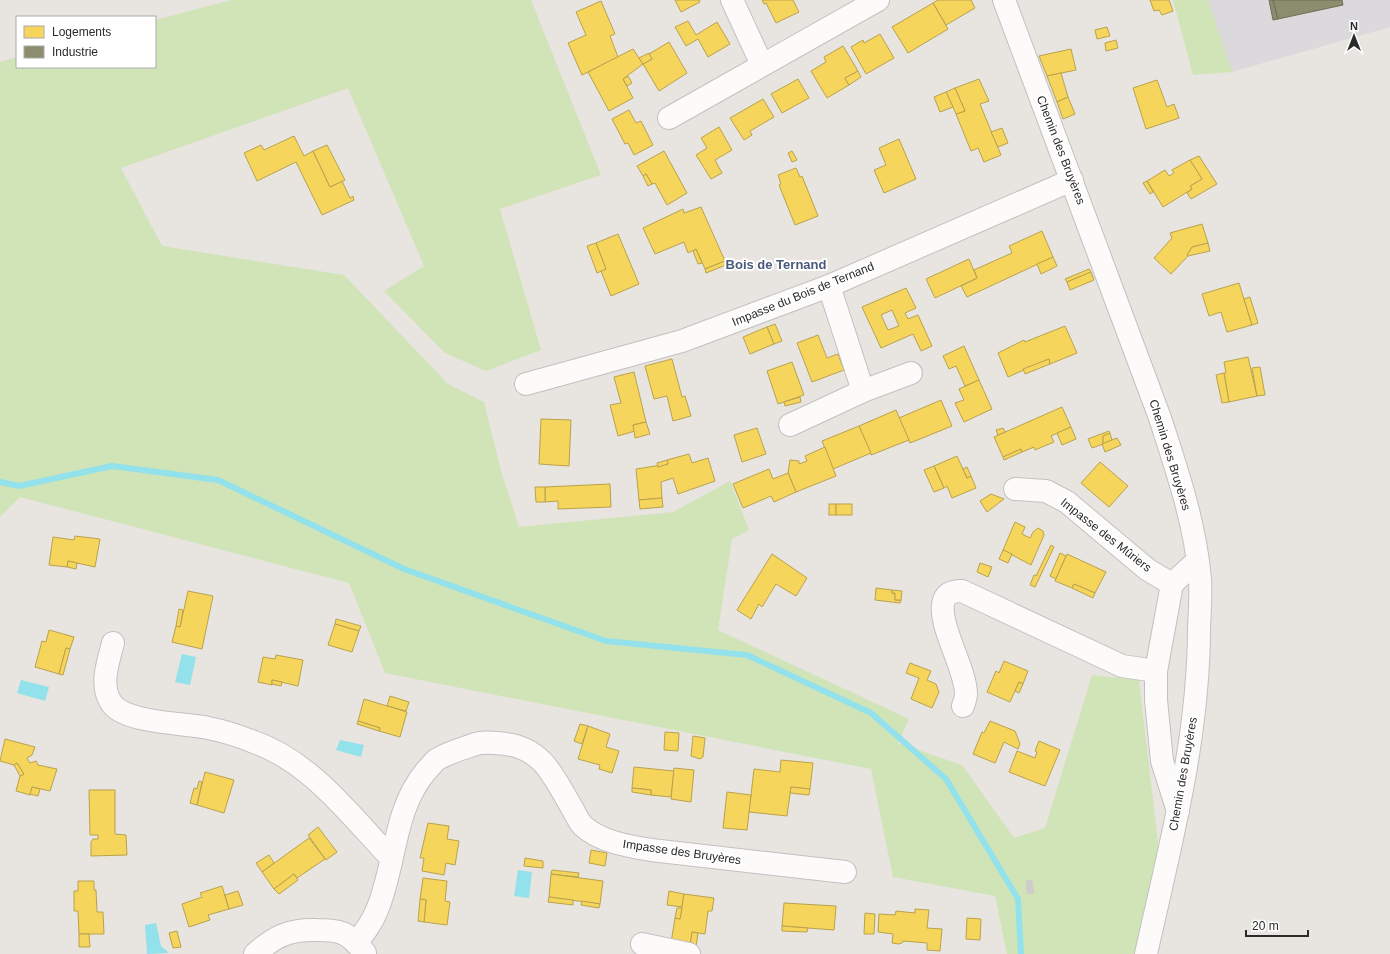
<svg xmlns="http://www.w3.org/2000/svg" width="1390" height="954" viewBox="0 0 1390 954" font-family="Helvetica,sans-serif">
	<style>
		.industrial { fill: #dbd9dc }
		.green { fill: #d0e4b8 }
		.water { fill: #92e1eb }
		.homes { fill: #f6d55c; stroke: #b9a24d; fill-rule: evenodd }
		.industry { fill: #8c8c6e; stroke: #6f6f5a }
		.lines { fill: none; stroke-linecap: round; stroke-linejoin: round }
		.stream { stroke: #92e1eb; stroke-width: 6 }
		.building { fill: #cfccc9; stroke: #d3d0cc }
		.minor-casing { stroke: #c2c1c1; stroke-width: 24 }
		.minor { stroke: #fcfbfa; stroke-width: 22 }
		.labels { text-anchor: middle; stroke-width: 4; stroke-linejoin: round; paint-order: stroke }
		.street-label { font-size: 12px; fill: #2a2a2a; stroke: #fff }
		.neighbourhood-label { font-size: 13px; font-weight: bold; fill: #4a597b; stroke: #fff }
	</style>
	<rect width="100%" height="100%" fill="#e8e4e0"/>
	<polygon class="industrial" points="1208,0 1390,0 1390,27 1232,72"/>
	<g class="green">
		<polygon points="231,0 531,0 601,175 500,209 541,350 486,371 445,353 384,291 424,266 348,88 121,168 162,246 344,275 448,384 484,402 501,471 519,527 673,512 730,481 749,530 732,539 718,630 909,719 898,743 962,765 1014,838 1045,828 1092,675 1139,680 1160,860 1136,954 1007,954 995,896 893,877 871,769 385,673 349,583 20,497 0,517 0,62 17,57 17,67 155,67 155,20"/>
		<polygon points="1173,0 1208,0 1232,72 1193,75"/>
	</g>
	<g class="water">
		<polygon points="182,654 196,657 190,685 175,682"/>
		<polygon points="21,680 49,687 45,701 17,693"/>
		<polygon points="340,740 364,745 361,757 336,750"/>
		<polygon points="518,870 532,872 529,898 514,896"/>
		<polygon points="156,923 161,946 169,953 147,954 145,925"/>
	</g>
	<g class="homes">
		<polygon points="675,0 699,0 700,2 681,12"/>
		<polygon points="762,0 793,0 799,12 776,23 766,3 764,4"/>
		<polygon points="938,0 971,0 975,8 946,25 933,3"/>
		<polygon points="1150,0 1169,0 1173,11 1162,15 1159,10 1154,11"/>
		<polygon points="601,1 615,34 610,36 618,57 582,75 568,43 586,35 576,12"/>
		<polygon points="933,3 948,29 908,53 892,27"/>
		<polygon points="688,21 696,35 717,22 730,44 708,57 698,39 686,46 675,27"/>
		<polygon points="1107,27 1110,36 1097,39 1095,30"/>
		<polygon points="880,34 894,58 866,74 851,47 863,40 864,43"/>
		<polygon points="1116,40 1118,48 1106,51 1105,43"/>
		<polygon points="669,42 687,73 659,91 643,64 652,59 649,54"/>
		<polygon points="843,46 858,71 845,78 849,85 827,98 811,71 826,62 824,57"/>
		<polygon points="633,49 643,64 623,79 633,98 609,111 588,72"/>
		<polygon points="1071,49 1076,70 1047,76 1039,56"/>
		<polygon points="649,53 652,59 643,64 639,58"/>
		<polygon points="858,71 861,77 849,85 845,78"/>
		<polygon points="1061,73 1068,97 1057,102 1047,76"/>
		<polygon points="628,76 632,83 627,86 623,79"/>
		<polygon points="798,79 809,98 782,113 771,94"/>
		<polygon points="979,79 989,101 980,104 1001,155 984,162 978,148 971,151 956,114 965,111 955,88"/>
		<polygon points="1157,80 1167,107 1174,104 1179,118 1146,129 1133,88"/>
		<polygon points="955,88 965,111 956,114 946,92"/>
		<polygon points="946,92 953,107 940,112 934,97"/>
		<polygon points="1068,97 1075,114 1063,119 1057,102"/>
		<polygon points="763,99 774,117 750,131 752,135 744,140 730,118"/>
		<polygon points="629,110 636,123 641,121 653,145 634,155 628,143 625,144 612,119"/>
		<polygon points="719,127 732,150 715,160 722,173 711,179 696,155 707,148 701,138"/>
		<polygon points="1002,128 1008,143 998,147 991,132"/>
		<polygon points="294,136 304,156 313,151 330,187 342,181 350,198 353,196 354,200 322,215 296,162 257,181 244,153 261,145 264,150"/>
		<polygon points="899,139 916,179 884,193 874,170 886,165 879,148"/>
		<polygon points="327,145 345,180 330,187 313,151"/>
		<polygon points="664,151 687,193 667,205 655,183 652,184 646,174 643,176 637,166"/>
		<polygon points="792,151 797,160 792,162 788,153"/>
		<polygon points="1199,156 1217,184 1191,199 1187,193 1192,189 1190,186 1202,179 1190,160"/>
		<polygon points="1190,160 1202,179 1190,186 1192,189 1163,207 1147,181 1165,170 1169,176 1174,173 1172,170"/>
		<polygon points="796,168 800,177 802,176 818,216 795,225 779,185 781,184 778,175"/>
		<polygon points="646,174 652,184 648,186 643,176"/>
		<polygon points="1147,181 1153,192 1150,194 1143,183"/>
		<polygon points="701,207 725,261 705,269 696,249 688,253 684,242 655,254 643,228 683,209 684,213"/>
		<polygon points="1202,224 1208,243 1192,247 1187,255 1188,256 1171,274 1154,258 1172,238 1170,233"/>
		<polygon points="1042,231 1053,257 967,297 961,286 977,278 974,270 1012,253 1009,246"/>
		<polygon points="618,234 639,284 611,296 601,271 606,269 596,243"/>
		<polygon points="596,243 606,269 597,273 587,246"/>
		<polygon points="1208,243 1210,251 1188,256 1187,255 1192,247"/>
		<polygon points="696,249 702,263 698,264 693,251"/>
		<polygon points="1053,257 1057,266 1041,274 1037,264"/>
		<polygon points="969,259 977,278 935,298 926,279"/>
		<polygon points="725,261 726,265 706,273 705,269"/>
		<polygon points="1089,269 1091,272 1067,282 1065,279"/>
		<polygon points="1091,272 1094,280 1070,290 1067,282"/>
		<polygon points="1239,283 1252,325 1227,332 1221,312 1209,316 1202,294"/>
		<path d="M 906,288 L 916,308 L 905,313 L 908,319 L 918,315 L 932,346 L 921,351 L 913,334 L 881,348 L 862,307 ZM 892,310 L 899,326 L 888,330 L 881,315 Z"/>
		<polygon points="1250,297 1258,323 1252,325 1244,299"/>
		<polygon points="775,324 782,341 774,344 767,327"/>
		<polygon points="1065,326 1077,353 1050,364 1049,359 1008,377 998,353 1024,340 1025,342"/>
		<polygon points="767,327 774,344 750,354 743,337"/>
		<polygon points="818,335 827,358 838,354 844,370 812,382 797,343"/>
		<polygon points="964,346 979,380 965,386 956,366 949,369 943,356"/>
		<polygon points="1248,357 1257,396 1229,402 1224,373 1226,373 1224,362"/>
		<polygon points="672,359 682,397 685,396 691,416 673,421 667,396 654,399 645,366"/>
		<polygon points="1049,359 1050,364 1025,374 1023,369"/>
		<polygon points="792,362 804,395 778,404 767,371"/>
		<polygon points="1260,367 1265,395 1257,396 1252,368"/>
		<polygon points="634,372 646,422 633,425 635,431 618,436 610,405 621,403 614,377"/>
		<polygon points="1224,373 1229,402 1222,403 1216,375"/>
		<polygon points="979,380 992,409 964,422 955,403 964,400 959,389"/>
		<polygon points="800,397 801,402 785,406 784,402"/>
		<polygon points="941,400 952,426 910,443 899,418"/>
		<polygon points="1062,407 1071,427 1051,436 1054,442 1035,450 1034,447 1022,452 1021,449 1003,457 994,437"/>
		<polygon points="896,410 909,440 871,455 859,426"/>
		<polygon points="541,419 571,420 569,466 539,464"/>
		<polygon points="646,422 650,434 635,438 633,425"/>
		<polygon points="859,426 871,453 833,469 822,441"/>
		<polygon points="1071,427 1076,439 1062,445 1057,433"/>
		<polygon points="757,428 766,454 742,462 734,435"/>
		<polygon points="1003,428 1005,432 998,435 996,430"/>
		<polygon points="1109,431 1110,433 1103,436 1103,444 1092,448 1088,439"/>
		<polygon points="1110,433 1112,440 1103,444 1103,436"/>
		<polygon points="1117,438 1121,445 1105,452 1102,444"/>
		<polygon points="825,447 836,476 796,492 788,473 790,460 799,461 799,464 807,461 805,456"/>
		<polygon points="1021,449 1022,452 1004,460 1003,457"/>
		<polygon points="689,454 692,463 708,458 715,481 678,494 673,478 661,482 662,498 639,500 636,469 668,464 667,460"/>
		<polygon points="957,456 967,478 971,476 976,488 952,498 947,486 944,488 934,466"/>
		<polygon points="667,460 668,464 658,467 657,463"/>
		<polygon points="1100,462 1128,486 1109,507 1081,483"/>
		<polygon points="934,466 944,488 934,492 924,470"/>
		<polygon points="967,467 971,476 967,478 963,469"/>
		<polygon points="769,469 773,479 788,473 796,492 774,502 771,496 743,508 733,484"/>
		<polygon points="610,484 611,507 558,509 558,501 545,502 545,487"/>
		<polygon points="535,487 545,487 545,502 536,502"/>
		<polygon points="991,494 1004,499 987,512 980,501"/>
		<polygon points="662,498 663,507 640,509 639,500"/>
		<rect x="829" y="504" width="7" height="11"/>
		<rect x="836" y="504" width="16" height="11"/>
		<polygon points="1015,522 1025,527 1022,534 1030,538 1033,532 1038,528 1043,531 1044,535 1031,565 1003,550"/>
		<polygon points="75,536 100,539 95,567 68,561 67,567 49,565 53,537 74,540"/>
		<polygon points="1051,545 1054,547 1035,587 1030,585 1034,575 1036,576"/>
		<polygon points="1003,550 1012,554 1008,563 999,559"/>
		<polygon points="1060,553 1066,556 1056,579 1050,576"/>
		<polygon points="772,554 807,578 796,596 776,584 762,607 759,604 751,619 737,610"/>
		<polygon points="1067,554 1106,572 1095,593 1074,584 1072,588 1055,581"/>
		<polygon points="68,561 77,563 76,569 67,567"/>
		<polygon points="980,563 992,567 988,577 977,572"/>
		<polygon points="1074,584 1095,593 1093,598 1072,588"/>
		<polygon points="876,588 892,590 892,593 895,593 895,600 901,600 900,603 875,600"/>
		<polygon points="892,590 902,591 901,600 895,600 895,593 892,593"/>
		<polygon points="188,591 213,596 202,649 172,642 176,626 180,627"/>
		<polygon points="179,609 183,610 180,627 176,626"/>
		<polygon points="336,619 361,626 359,631 335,624"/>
		<polygon points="335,624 359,631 352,652 328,645"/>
		<polygon points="49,630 74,637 70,649 66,648 59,674 35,667 42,641 46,642"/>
		<polygon points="66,648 70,649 63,675 59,674"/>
		<polygon points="276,655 303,660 298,686 272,680 272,685 258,682 263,657 275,659"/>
		<polygon points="1004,661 1028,671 1023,684 1019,682 1010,702 987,692 996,671 999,673"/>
		<polygon points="910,663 931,671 927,680 936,684 939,692 932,708 911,699 919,678 906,673"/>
		<polygon points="272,680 282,682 281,686 272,684"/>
		<polygon points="1019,682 1023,684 1019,693 1015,691"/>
		<polygon points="390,696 409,702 406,711 387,706"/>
		<polygon points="364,699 407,712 400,737 379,731 380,728 358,721"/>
		<polygon points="358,721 380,728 379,731 357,724"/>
		<polygon points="990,721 1015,731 1020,744 1018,749 1004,742 995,763 973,754 982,732 984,733"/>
		<polygon points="580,724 588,726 582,744 574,741"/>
		<polygon points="588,726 610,734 606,747 619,751 612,773 599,769 600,765 578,759"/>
		<polygon points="665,732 679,733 678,751 664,750"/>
		<polygon points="693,736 705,738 703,757 700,759 691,756"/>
		<polygon points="5,739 35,747 32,755 27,758 30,763 36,761 38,765 57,769 50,791 32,787 30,795 16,791 20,776 24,774 17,763 14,765 0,761"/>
		<polygon points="1039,741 1060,750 1045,786 1009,772 1017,751 1035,758 1037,752 1035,751"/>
		<polygon points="781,760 813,763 810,789 791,787 787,816 749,812 754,769 780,772"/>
		<polygon points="17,763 24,774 20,776 14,765"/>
		<polygon points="634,767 674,771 671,797 651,795 651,790 632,788"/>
		<polygon points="674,768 694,770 691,802 671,799"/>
		<polygon points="205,772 234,780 224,813 197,805"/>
		<polygon points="199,781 202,782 197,805 190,803 194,788 197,789"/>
		<polygon points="32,787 40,789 38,796 30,794"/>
		<polygon points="791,787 810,789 809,795 790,793"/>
		<polygon points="632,788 651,790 651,795 632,792"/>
		<polygon points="89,790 115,790 115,834 126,835 127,855 91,856 91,842 93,839 98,839 98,835 90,835"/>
		<polygon points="727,792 751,795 747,830 723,828"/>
		<polygon points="428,823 449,826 447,839 459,841 455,865 446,863 444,875 422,871 424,858 420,858"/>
		<polygon points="318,827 337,852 326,860 308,835"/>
		<polygon points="309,838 325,859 297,878 294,874 274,889 262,872"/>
		<polygon points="591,850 607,853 605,866 589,863"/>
		<polygon points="269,855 274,863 262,872 256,863"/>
		<polygon points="525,858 543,861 543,868 524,866"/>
		<polygon points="552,870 579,873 578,877 551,874"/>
		<polygon points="294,874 298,880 279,894 274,889"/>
		<polygon points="551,874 603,881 600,904 549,897"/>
		<polygon points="423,878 447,881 445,901 450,902 447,925 424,922 426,900 420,899"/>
		<polygon points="78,881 94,881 94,890 96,890 97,912 103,912 104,934 79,934 78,911 74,911 74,891 78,891"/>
		<polygon points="222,886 229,909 208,915 210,920 189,927 182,904 202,897 200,893"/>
		<polygon points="238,891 243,905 229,909 225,895"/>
		<polygon points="669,891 684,894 682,907 667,905"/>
		<polygon points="684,894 714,898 712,911 708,911 705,934 692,932 690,946 671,943 675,918 680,919"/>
		<polygon points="549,897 573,900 573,905 548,902"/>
		<polygon points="420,899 426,900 424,922 418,921"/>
		<polygon points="582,901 600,904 599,908 581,905"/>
		<polygon points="784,903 836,906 834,930 782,926"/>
		<polygon points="677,908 682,908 680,919 675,918"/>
		<polygon points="915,909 929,910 927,928 942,929 940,951 927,950 927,943 903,941 902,943 899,944 892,943 893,934 878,932 879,914 895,915 896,911 915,913"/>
		<polygon points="865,913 875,914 874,934 864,934"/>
		<polygon points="967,918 981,919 980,940 966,939"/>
		<polygon points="782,926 808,928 807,932 782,931"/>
		<polygon points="177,931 181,947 173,948 169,933"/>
		<polygon points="692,932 698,933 696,947 690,946"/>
		<polygon points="79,934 89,934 90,947 79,947"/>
	</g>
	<g class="industry">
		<polygon points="1269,0 1273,0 1278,19 1273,20"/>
		<polygon points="1273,0 1342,0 1343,5 1278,19"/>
	</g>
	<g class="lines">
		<polyline class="stream" points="0,482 19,486 112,466 218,480 404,569 606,641 747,655 871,713 946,779 1018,899 1021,954"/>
	</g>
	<polygon class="building" points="1032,880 1034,893 1027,894 1026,881"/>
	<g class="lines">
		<g class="minor-casing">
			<g id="minor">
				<polyline points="732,0 762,65"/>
				<path d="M 1004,0 L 1160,418 C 1177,471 1195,522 1200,579 C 1201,595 1200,611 1199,627 C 1199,739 1170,846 1146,954"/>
				<polyline points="669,118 878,0"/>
				<polyline points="829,286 863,391"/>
				<polyline points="526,384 682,341 829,286 1072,180"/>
				<polyline points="790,425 863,391 911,373"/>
				<polyline points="1015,489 1046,491 1067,502 1148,570 1172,584"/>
				<path d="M 113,643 C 108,663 99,686 112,704 C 126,723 185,723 208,728 C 224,731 239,736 254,742 C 311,762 350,815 391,858"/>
				<path d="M 963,706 C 964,703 966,698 966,694 C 966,668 936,622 944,600 C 947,592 955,591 962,591 L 1122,666 L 1156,671"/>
				<polyline points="1178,811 1162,761 1156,700 1156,671 1172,584 1197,561"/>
				<path d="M 356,943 C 365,932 372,923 377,910 C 396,865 393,810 426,771 C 429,768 433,763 436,760 C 447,753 461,749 473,745 C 483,741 495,743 506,744 C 544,749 554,778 572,808 C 575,813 579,822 583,826 C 601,842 628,846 651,850 L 845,872"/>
				<polyline points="642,944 689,954"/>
				<path d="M 255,954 C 275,936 290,929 317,930 C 325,930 334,930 342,933 C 351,936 359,946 365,953"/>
			</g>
		</g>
		<use href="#minor" class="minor"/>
	</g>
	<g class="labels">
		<g class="street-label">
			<text transform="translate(1061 150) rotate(69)" y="4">Chemin des Bruyères</text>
			<text transform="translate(803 294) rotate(-22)" y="4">Impasse du Bois de Ternand</text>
			<text transform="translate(1170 455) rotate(73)" y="4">Chemin des Bruyères</text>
			<text transform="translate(1106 535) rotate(38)" y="4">Impasse des Mûriers</text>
			<text transform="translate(1183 774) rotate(-80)" y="4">Chemin des Bruyères</text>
			<text transform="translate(682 852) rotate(8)" y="4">Impasse des Bruyères</text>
		</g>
		<g class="neighbourhood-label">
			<text x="776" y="269">Bois de Ternand</text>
		</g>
	</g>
	<rect x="16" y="16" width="140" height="52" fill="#ffffff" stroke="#aaaaaa"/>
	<rect x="24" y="26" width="20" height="12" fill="#f6d55c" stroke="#aaaaaa"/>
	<text x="52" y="36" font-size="12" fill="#2a2a2a">Logements</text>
	<rect x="24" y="46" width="20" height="12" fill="#8c8c6e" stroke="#aaaaaa"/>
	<text x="52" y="56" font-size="12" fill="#2a2a2a">Industrie</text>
	<g transform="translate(1354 36)" stroke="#ffffff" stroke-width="3" paint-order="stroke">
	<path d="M0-3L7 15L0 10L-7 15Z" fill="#2a2a2a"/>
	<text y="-6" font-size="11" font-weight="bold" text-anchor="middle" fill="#2a2a2a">N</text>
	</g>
	<path d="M1246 930v6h62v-6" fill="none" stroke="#2a2a2a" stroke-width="2"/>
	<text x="1252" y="930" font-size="12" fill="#2a2a2a" stroke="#ffffff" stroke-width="3" paint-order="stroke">20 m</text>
</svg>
